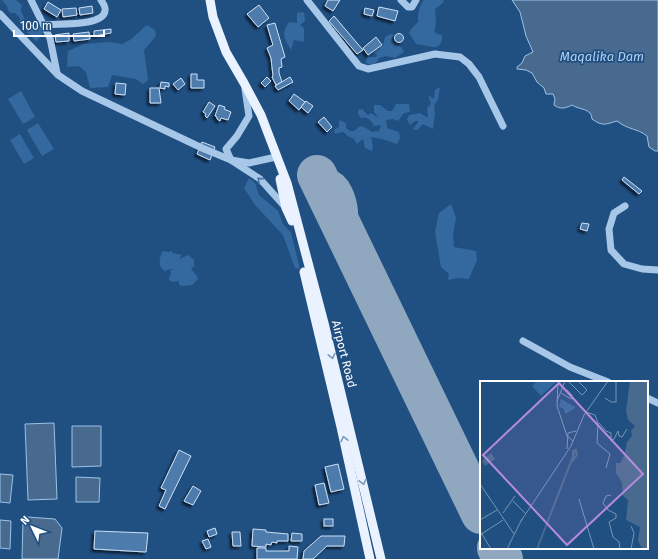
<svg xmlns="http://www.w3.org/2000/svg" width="658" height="559" viewBox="0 0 658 559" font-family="'Fira Sans',sans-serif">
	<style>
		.green { fill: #3469a0 }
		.water { fill: #486a8f; stroke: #9ac3ea }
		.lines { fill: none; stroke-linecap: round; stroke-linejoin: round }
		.taxiway { stroke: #90a7c0; stroke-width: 16 }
		.runway { stroke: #90a7c0; stroke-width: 40 }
		.building { fill: #4d7bac; stroke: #cbe0f6; filter: url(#shadow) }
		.minor { stroke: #a7c7e8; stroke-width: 7 }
		.major { stroke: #e9f2fe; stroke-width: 9 }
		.oneway { stroke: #4873a1 }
		.oneway2 { stroke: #7a98ba }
		.labels { text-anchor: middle; stroke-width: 3.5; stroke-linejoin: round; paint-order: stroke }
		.street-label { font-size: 12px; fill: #fff; stroke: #204f82 }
		.water-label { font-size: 13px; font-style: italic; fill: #b2d1f0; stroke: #204f82 }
		.inset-river { fill: none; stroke: #486a8f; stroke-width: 2 }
		.inset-road { fill: none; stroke: #7995b4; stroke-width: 1 }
		.view { fill: #b68bdc; fill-opacity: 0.15; stroke: #b68bdc; stroke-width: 2 }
		.inset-edge { fill: none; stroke: #fff; stroke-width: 2 }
	</style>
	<defs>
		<filter id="shadow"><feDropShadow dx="-2.5" dy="2.5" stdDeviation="1" flood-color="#0009"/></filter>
	</defs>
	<rect width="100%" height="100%" fill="#204f82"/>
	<g class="green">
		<polygon points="2,0 16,0 22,5 21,10 25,20 23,24 19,22 20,18 15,13 11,13 8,10 7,6"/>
		<path d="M 424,0 L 443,0 L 444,2 L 435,9 L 436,24 L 434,31 L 437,34 L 442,35 C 443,55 426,44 416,44 L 409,33 L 411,29 L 418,22 C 418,13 419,6 424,0 Z"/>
		<path d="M 304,12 L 305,21 L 300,25 L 304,28 L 304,42 L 294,40 L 291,50 C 284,38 281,34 289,22 L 297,23 L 297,13 Z"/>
		<polygon points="35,19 43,32 38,40 36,41 27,32 32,27"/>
		<polygon points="147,25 155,30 156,36 144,50 148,80 143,84 136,79 112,75 108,87 90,88 86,72 79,66 67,67 68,51 84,44 109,42 122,44 130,40"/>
		<path d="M 391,34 L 394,35 L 392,38 L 395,44 L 402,48 L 404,52 L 395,58 L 386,56 L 379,58 C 376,64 372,66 366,63 L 366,60 L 368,57 L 376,57 L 377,55 L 374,53 L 375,51 L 383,46 L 385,37 Z"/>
		<polygon points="440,87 438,99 434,106 435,114 433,129 423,124 417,130 413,129 419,121 415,121 410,125 407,120 409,115 420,113 428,118 427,108 431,104 428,95 434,99 435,90"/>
		<polygon points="21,91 35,117 23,124 8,99"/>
		<path d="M 396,104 L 409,104 L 410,112 L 404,113 L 398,121 L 393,119 L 386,120 L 387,128 L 399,132 L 400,138 L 397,144 L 382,139 L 371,137 L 373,146 L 372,151 L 365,148 L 363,139 L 357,144 L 353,138 L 347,136 L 346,134 L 343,132 L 335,134 L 334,130 L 339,127 L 339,120 L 346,123 L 346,128 L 350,131 L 354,131 L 360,126 L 366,128 L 372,132 L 379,131 L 381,125 L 374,126 C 371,120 368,116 361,118 L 358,114 L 358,110 L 362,109 L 368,115 L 371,113 L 379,118 L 374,112 L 374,105 L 380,105 L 388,111 L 392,111 Z"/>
		<polygon points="38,123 54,149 42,156 27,130"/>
		<polygon points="20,134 34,158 24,164 10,140"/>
		<polygon points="249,178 255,183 259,195 278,211 283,224 291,233 300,269 295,268 283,235 255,205 244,188"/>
		<polygon points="451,204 456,218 453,235 454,247 476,251 477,260 469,279 458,278 448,280 449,274 441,267 435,232 439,213"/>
		<path d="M 165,251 L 168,252 L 171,251 L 173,253 L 182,255 L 179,259 L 188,255 L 194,260 L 194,266 L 191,269 L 197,276 L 198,279 L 192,285 L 181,286 L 179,284 L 179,281 L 172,282 L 169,280 L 171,272 L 170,270 L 174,270 L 171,269 L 164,271 C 157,264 160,259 162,252 Z"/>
	</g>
	<g class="water">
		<path d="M 512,0 L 658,0 L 658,151 L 655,151 L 649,147 L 647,136 C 637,128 628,130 617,121 C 606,124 603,127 592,119 C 592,108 579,110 572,105 C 566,108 560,110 554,105 L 555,99 L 553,94 L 546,94 L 544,88 L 537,82 L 532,73 L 526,70 L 517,69 L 517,67 L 522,63 L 525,56 L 533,52 L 526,36 L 520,12 Z"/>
		<polygon points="54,423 57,499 28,500 25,424"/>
		<polygon points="72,426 101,426 101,466 72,467"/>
		<polygon points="0,474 13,475 10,503 0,502"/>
		<polygon points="76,477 100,478 99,502 76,502"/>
		<polygon points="27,517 55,519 62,528 58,559 22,559 23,519"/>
		<polygon points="0,520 11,521 10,549 0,548"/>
	</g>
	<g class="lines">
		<path class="taxiway" d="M 338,217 L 324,202 L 315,194 L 314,185 C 318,179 323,175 330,177 C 343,180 349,200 350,211 C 350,218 349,226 349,233 C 350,239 352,245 354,251"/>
		<g class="runway">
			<polyline points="317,175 481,514"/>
			<polyline points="497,548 503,559"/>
		</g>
	</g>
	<g class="building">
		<polygon points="328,0 340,0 333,11 325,6"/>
		<polygon points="48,2 61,10 57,17 44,9"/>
		<polygon points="259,5 269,18 258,27 247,14"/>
		<polygon points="92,6 93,13 80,15 79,8"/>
		<polygon points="379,7 398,11 395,21 377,16"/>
		<polygon points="76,8 77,15 63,17 62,9"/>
		<polygon points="365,8 374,10 372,16 364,14"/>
		<polygon points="334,16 363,50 357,54 329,21"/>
		<polygon points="275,23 285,57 281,59 282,67 279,68 279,73 282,82 276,85 272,77 273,76 271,58 267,48 273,45 267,25"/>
		<polygon points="111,29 111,33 94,36 94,31"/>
		<polygon points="89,32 90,39 74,41 73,34"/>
		<polygon points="69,33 69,41 56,42 55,35"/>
		<circle cx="399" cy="38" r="4.5"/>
		<polygon points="376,37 382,45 368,55 363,48"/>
		<polygon points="191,74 197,74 197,80 204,80 204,88 191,88"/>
		<polygon points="267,77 271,81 265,87 261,83"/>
		<polygon points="290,77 293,82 278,90 275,86"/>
		<polygon points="181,78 185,84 178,90 173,84"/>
		<polygon points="161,82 169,83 169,87 165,86 165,89 160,88"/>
		<polygon points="116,83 126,84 125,95 115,94"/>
		<polygon points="150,88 159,88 161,103 150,103"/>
		<polygon points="294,94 305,102 299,110 289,101"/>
		<polygon points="306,101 313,106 308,113 301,107"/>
		<polygon points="209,102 215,106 207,118 205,116 206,114 203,112"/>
		<polygon points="219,105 225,107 224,109 231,112 228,120 221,118 220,121 217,119 217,117 215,116"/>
		<polygon points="324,117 332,127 327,132 318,122"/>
		<polygon points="202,142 215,147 210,160 197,154"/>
		<polygon points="624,177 642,191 639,194 622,180"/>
		<polygon points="582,223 589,224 587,231 580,229"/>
		<polygon points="179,450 191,456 165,509 159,506 166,490 161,488"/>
		<polygon points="338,464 344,489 331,492 325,467"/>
		<polygon points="324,483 329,503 319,505 315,485"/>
		<polygon points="193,486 201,491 193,505 184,501"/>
		<rect x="324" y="519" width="9" height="7"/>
		<polygon points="215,528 217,534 209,537 207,531"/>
		<polygon points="253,529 266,530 266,532 288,534 288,541 277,541 277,543 272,542 271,545 266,544 266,547 252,546"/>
		<polygon points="95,531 148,533 146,552 94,549"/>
		<polygon points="232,532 240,532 241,546 233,546"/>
		<polygon points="292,533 302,534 302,541 291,541"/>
		<polygon points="321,536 345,536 344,546 327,546 313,559 303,559 304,551"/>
		<polygon points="208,539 211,547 206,549 202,541"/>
		<polygon points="289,546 298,547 297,559 257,559 257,548 266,548 266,551 289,551"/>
	</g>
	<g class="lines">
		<g class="minor">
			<polyline points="31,0 50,38 57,73"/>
			<polyline points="307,0 359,66 368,69 435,54 460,57 469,64 479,77 503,126"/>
			<polyline points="401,0 408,7 412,7 416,0"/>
			<polyline points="0,14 58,75 82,91 202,148 231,160 249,163 276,157"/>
			<path d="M 44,25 C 56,23 103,27 105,11 C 106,7 103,3 101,0"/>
			<polyline points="245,89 249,116 237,136 226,149 231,160 260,179 286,208"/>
			<polyline points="625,206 614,213 609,229 611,250 624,264 642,269 658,270"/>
			<polyline points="523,341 570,367 608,382"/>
			<polyline points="647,398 658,403"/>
		</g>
		<g class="major">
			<polyline points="210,0 213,17 226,52 244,83 261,115 287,183 324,323 381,559"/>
			<polyline points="280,179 286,208 292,221"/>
			<polyline points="304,272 341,427 370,559"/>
		</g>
	</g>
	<defs><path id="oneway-chevron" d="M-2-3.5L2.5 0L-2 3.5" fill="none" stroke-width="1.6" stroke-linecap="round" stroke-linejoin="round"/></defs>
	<use class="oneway" href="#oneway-chevron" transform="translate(260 180) rotate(-138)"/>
	<g class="oneway2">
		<use href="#oneway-chevron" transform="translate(332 356) rotate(76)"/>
		<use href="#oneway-chevron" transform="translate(344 439) rotate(-103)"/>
		<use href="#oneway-chevron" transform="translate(363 482) rotate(77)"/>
	</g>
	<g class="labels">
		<g class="street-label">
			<text transform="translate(344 354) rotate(76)" y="4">Airport Road</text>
		</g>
		<g class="water-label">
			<text x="602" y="61">Maqalika Dam</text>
		</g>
	</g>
	<g transform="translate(480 381)">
		<rect width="168" height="168" fill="#204f82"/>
		<path d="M 57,0 L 76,0 L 76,1 L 61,15 L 52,5 ZM 81,18 L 95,26 L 95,27 L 86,33 L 83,27 L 79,26 Z" fill="#3469a0"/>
		<path d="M 150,0 L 168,0 L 168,168 L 161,166 L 158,159 L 160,146 L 146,139 L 148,119 L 143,115 L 142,102 L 136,92 L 136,82 L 140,82 L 144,75 L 147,61 L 152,55 L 151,50 L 155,45 L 148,39 L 146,30 ZM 11,72 L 15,78 L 5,85 L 2,80 Z" fill="#486a8f"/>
		<path class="inset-river" d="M 90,83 L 97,74 L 96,69 L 93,70 L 93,76M 57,168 L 96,68"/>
		<path class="inset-road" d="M 78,0 L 77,25 L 87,55 L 93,60M 88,0 L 102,14 L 107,9 L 98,0M 81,12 L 91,18 L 92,14 L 87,9M 125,17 L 131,21 L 136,21 L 136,0M 77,20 L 85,0M 106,31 L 115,34 L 118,42 L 117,62 L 130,73 L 126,87M 119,42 L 126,50 L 131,52 L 131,60 L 134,58 L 138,50 L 139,55 L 142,56 L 147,48M 87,68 L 88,52 L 96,50M 0,103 L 34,153M 131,114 L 126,115 L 123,122 L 128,129 L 136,133 L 136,137 L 129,141 L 133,156 L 139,161 L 140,168M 99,118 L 114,168M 33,120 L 45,132M 23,132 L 35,115M 0,139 L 17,129M 41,140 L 91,65 L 104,34 L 128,0M 0,150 L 11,168M 0,154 L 23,139M 27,168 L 42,138M 151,168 L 154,152 L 151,145"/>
		<path class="view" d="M 79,2 L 163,93 L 87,164 L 3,74 Z"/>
		<rect width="168" height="168" class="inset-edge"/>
	</g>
	<g transform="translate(32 527) rotate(313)" stroke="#204f82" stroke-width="3" paint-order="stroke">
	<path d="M0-3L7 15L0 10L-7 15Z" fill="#ffffff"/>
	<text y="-6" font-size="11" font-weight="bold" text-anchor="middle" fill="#ffffff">N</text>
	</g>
	<path d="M14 30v6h90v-6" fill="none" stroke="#ffffff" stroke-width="2"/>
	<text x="20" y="30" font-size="12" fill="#ffffff" stroke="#204f82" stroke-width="3" paint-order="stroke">100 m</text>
</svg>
